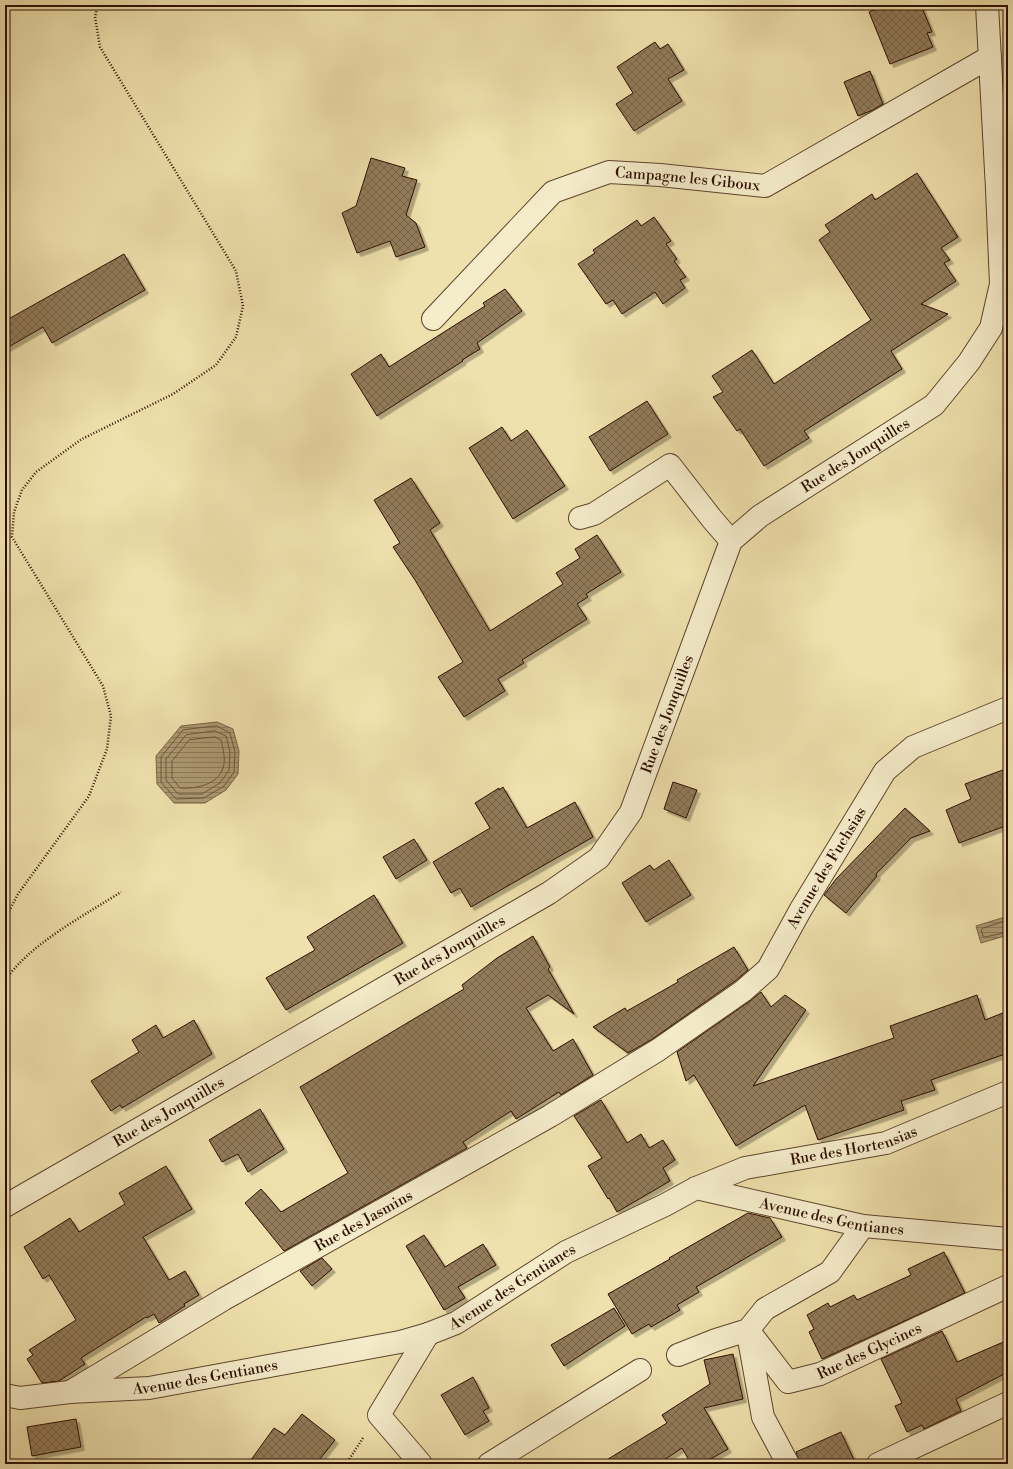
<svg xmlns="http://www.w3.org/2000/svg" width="1013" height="1469" viewBox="0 0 1013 1469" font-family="'Libre Bodoni',serif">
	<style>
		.water { fill: url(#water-rules); stroke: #7a6245 }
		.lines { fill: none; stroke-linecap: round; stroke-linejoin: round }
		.shore { stroke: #6d543a; stroke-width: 1 }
		.building { fill: url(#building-cross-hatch); stroke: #2d0f01; filter: url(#shadow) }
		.street-casing { stroke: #5e442c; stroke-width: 24 }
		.path { stroke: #2d0f01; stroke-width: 2.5; stroke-dasharray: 1 2; stroke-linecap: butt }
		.street { stroke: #f5ecca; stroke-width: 22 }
		.labels { text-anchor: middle; stroke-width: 3.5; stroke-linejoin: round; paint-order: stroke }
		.street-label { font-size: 15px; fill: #2d0f01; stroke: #f5ecca }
	</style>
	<defs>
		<pattern id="water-rules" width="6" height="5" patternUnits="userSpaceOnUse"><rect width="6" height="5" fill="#ad9a73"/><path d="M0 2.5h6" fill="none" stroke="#8d7c5c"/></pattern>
		<pattern id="building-cross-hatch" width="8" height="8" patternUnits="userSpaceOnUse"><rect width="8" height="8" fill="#927c5a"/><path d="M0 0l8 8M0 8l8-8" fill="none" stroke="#786448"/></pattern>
		<filter id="shadow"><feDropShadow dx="3.5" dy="3.5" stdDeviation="0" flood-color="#0004"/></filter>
	</defs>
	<rect width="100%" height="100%" fill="#efe1ad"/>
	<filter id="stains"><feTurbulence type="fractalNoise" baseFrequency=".005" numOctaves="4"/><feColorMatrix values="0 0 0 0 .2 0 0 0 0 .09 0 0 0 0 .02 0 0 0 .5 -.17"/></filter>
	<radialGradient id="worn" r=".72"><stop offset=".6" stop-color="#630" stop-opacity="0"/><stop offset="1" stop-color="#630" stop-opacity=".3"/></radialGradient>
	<g class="water">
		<polygon points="217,722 233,729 239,751 238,774 226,790 205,803 174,803 157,784 156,756 181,726"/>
		<polygon points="1008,916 1008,935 981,943 976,926"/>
	</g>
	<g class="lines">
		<g class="shore">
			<polygon points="217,726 230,733 235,752 234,772 224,786 204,798 176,799 161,782 161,757 183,730"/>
			<polygon points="215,731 226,736 230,752 229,770 220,783 202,794 178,794 166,780 166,759 186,735"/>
			<path d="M 215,737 L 221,740 C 223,749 226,760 223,768 C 218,785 195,789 180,788 L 172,778 L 172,761 L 189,740 Z"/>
			<polyline points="1008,920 983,928 981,930 983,936 985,937 1008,932"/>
		</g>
	</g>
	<g class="building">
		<polygon points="885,5 921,5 932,32 927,33 933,47 890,64 869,12"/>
		<polygon points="655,42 660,49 668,44 684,70 668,79 682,101 634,131 616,104 633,93 617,67"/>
		<polygon points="870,71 883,104 873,110 858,116 844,82"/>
		<polygon points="371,158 405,168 402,176 417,180 406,215 416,223 425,247 396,257 390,241 357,253 342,213 356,206"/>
		<polygon points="917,173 958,237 941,248 950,260 944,263 956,281 921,304 948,314 891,351 902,369 804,431 809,438 764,466 740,429 737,431 713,397 723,392 712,376 752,350 774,384 871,320 819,240 830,232 825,225 872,194 875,200"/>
		<polygon points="654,217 671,241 666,244 677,259 674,261 686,277 680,280 685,288 663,304 655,292 622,314 613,300 606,304 578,264 595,253 593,250 637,220 641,226"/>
		<polygon points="124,254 145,290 52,343 43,327 5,349 5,321"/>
		<polygon points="505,289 522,311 477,343 480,349 462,360 463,361 377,416 351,374 381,354 389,367 485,306 483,303"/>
		<polygon points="647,401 668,434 610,471 589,437"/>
		<polygon points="502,427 511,441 527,430 565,486 513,519 469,448"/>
		<polygon points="411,478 440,523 430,530 490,631 563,584 556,573 580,558 575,549 597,535 621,572 586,594 588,597 577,604 587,619 522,660 524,663 498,679 505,691 464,717 438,677 463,662 415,580 393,547 400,543 374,500"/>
		<polygon points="1008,768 1008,825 959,843 946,810 971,799 965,784"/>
		<polygon points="673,782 697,790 686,818 664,809"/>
		<polygon points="503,787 527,828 575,802 593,837 471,907 460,888 451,893 433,862 490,828 475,803 499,788 499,790"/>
		<polygon points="905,808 930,831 911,838 876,874 877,876 846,913 824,895 836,879"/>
		<polygon points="414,839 427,860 396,879 383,857"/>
		<polygon points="669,860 691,895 646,922 622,883 650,865 654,870"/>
		<polygon points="374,895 403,943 286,1010 266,978 315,950 307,937"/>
		<polygon points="533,936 550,967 548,969 574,1014 548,995 526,1008 553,1051 573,1039 593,1075 561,1095 559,1092 516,1119 511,1111 463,1142 467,1148 284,1251 245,1203 261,1189 281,1212 348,1173 300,1087 464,989 462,985 497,958"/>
		<polygon points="734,947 748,970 735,981 651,1040 628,1053 593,1027 625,1008 627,1011 678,982 677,980"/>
		<polygon points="761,992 771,1007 785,995 806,1010 753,1086 894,1038 890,1026 977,995 985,1020 1008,1011 1008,1053 931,1080 935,1090 901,1101 904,1110 818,1140 805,1105 736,1146 694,1075 686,1081 677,1052 750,1001"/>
		<polygon points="194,1020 212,1054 122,1108 120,1105 111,1111 91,1081 139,1052 132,1040 156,1025 163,1038"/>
		<polygon points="601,1100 627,1143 641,1134 649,1148 663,1140 675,1160 663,1168 670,1181 617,1212 609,1198 608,1199 588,1166 602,1158 574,1116"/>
		<polygon points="260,1109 284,1149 248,1172 238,1154 222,1162 209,1140"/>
		<polygon points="166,1166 192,1209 143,1237 169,1280 185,1271 199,1295 184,1304 185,1306 159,1323 154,1314 147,1318 146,1317 81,1358 85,1364 59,1381 42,1383 27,1359 33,1355 29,1350 76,1320 49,1275 43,1279 24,1247 70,1218 79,1232 125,1204 119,1193"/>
		<polygon points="748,1213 770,1218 782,1237 696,1287 699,1292 677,1305 680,1310 651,1327 649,1324 632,1334 608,1294 670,1259 669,1258"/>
		<polygon points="424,1235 445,1267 483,1244 496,1265 458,1287 465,1298 444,1310 406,1246"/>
		<polygon points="944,1252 965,1293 822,1359 809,1332 814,1329 807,1315 828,1303 830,1307 854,1295 857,1300 911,1275 908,1269"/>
		<polygon points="322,1258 332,1269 312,1286 300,1271"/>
		<polygon points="614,1308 625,1326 564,1366 551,1345"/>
		<polygon points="942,1331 957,1362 1008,1340 1008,1372 956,1399 961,1411 924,1429 922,1425 907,1432 895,1406 902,1403 881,1359"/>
		<polygon points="733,1354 743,1399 704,1408 728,1449 702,1464 691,1464 682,1448 658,1464 600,1464 667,1423 662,1415 710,1384 704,1360"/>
		<polygon points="473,1377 489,1408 483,1411 489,1421 465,1435 441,1395"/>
		<polygon points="302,1414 335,1440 316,1464 248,1464 274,1428 285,1435"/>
		<polygon points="76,1419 81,1447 32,1456 27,1427"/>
		<polygon points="841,1432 856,1464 800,1464 796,1452"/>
	</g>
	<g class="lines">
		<g class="street-casing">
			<g id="street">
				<path id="s1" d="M 433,319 L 553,192 L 609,172 L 660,175 L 765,186 L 990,57"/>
				<polyline points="580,518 594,514 670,465 712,519 731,541"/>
				<path id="s2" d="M 696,1188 L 745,1168 L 886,1143 L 1008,1092"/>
				<path id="s3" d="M 5,1206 L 549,893 L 599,858 L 631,812 L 731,541 L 760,516 L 934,405 L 969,362 L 991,328 L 1001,284 L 997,189 L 987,5"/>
				<path id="s4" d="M 748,1330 L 788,1382 L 820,1374 L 1008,1286"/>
				<polyline points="748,1334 763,1417 788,1464"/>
				<polyline points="678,1355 716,1340 748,1330 765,1309 830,1272 863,1226"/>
				<path id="s5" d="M 70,1392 L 224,1299 L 550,1116 L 658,1050 L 743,991 L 768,969 L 801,909 L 885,771 L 913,747 L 1008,708"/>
				<path id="s6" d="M 5,1395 L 20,1398 L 70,1392 L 149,1388 L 400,1342 L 428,1334 L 456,1323 L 566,1252 L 665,1205 L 696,1188 L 863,1226 L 1008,1239"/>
				<polyline points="421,1464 379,1415 428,1334"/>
				<polyline points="489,1464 640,1370"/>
				<polyline points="878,1464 1008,1403"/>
			</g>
		</g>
		<g class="path">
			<polyline points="5,919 18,894 89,796 107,749 111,716 103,686 12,537 14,512 22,490 36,472 82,439 173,394 216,365 236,337 243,306 236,271 100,47 95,17 98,5"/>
			<path d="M 5,981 C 28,945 85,915 121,892"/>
			<polyline points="346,1464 363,1438"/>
		</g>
		<use href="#street" class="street"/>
	</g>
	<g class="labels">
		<g class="street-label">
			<text dy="5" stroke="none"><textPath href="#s1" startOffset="313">Campagne les Giboux</textPath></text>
			<text dy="5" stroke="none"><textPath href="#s3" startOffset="1185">Rue des Jonquilles</textPath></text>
			<text dy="5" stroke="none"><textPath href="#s3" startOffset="849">Rue des Jonquilles</textPath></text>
			<text dy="5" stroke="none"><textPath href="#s5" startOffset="934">Avenue des Fuchsias</textPath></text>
			<text dy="5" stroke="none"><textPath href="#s3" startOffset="513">Rue des Jonquilles</textPath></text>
			<text dy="5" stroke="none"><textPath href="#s3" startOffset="189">Rue des Jonquilles</textPath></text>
			<text dy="5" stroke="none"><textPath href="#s2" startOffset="164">Rue des Hortensias</textPath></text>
			<text dy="5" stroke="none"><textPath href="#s6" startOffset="874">Avenue des Gentianes</textPath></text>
			<text dy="5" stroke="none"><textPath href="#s5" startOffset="340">Rue des Jasmins</textPath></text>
			<text dy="5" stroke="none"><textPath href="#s6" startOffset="526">Avenue des Gentianes</textPath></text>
			<text dy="5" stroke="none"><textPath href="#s4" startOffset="153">Rue des Glycines</textPath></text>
			<text dy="5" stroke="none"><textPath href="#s6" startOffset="202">Avenue des Gentianes</textPath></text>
		</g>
	</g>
	<rect width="1013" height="1469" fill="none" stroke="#efe1ad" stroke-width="20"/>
	<rect x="6" y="6" width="1001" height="1457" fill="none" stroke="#2d0f01" stroke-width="2"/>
	<rect x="10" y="10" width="993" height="1449" fill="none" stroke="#2d0f01"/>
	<rect width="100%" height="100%" filter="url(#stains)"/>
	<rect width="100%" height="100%" fill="url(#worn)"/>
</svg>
